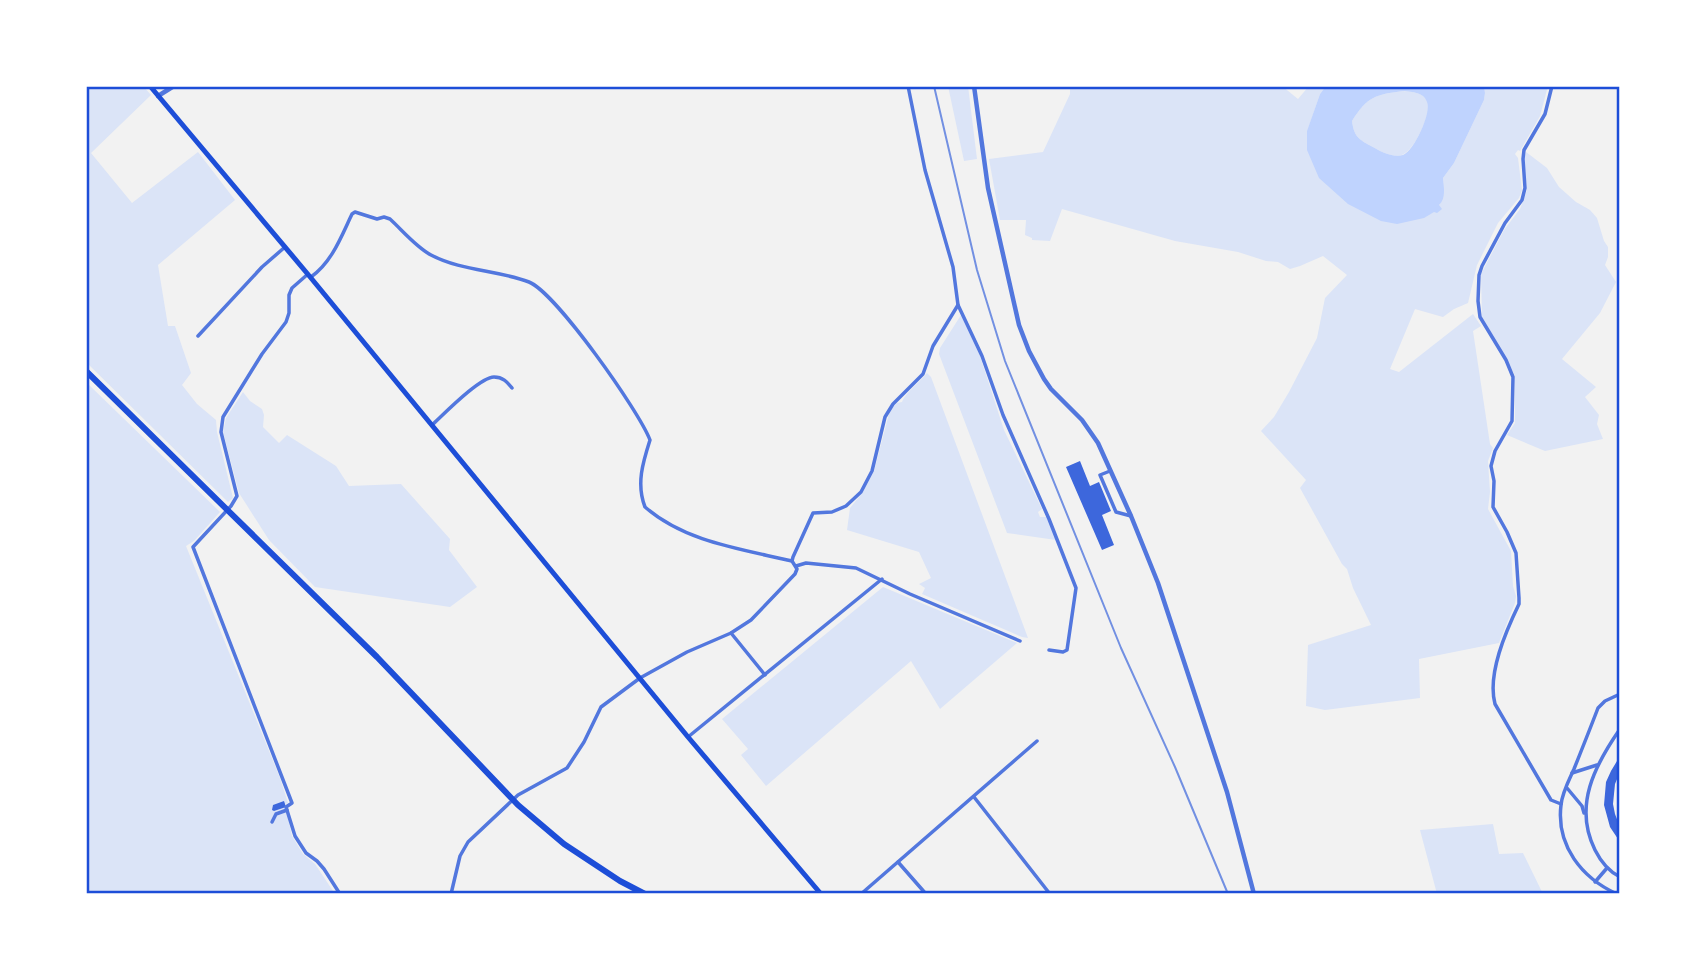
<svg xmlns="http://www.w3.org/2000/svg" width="1706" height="980" viewBox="0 0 1706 980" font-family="Lato,sans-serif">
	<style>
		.green { fill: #dbe4f7 }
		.water { fill: #bfd3fe; fill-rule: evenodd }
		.building { fill: #3d67dc }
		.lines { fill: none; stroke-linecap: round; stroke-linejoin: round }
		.minor { stroke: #5277de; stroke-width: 3.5 }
		.tertiary { stroke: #5277de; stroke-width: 4.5 }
		.secondary { stroke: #1d4ed8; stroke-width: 5 }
		.primary { stroke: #1d4ed8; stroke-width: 6 }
		.rail { stroke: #7290e2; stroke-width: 2 }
		.neatline { fill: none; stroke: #1d4ed8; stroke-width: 2.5 }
	</style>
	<rect width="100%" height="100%" fill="#f2f2f2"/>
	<g class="green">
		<polygon points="86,86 143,86 151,95 91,153 132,203 198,152 235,200 158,265 168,326 175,326 191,373 182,385 197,404 216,420 217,432 233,498 228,502 86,362"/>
		<polygon points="948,86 968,86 977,159 964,161"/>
		<path d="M 1070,86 L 1282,86 L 1298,99 L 1309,86 L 1326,86 L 1320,94 L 1307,132 L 1428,214 C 1443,208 1445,192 1443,178 L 1454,163 L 1484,100 L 1485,93 L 1484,86 L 1548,86 L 1540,116 L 1520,151 L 1518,150 L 1515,154 L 1518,158 L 1522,190 L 1519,198 L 1498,223 L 1477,265 L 1468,303 L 1454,309 L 1443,317 L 1415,309 L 1390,369 L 1399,372 L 1473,314 L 1481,326 L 1473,331 L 1490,444 L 1493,448 L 1488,461 L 1490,492 L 1488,509 L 1511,551 L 1513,586 L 1516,596 L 1515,603 L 1499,643 L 1419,659 L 1420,698 L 1325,710 L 1306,706 L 1308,645 L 1371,625 L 1353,588 L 1347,569 L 1342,564 L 1300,488 L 1306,480 L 1261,431 L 1274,417 L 1289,392 L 1317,338 L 1325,298 L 1347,275 L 1323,256 L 1300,266 L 1290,269 L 1278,262 L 1266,261 L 1238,252 L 1175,241 L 1062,209 L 1050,241 L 1032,240 L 1032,238 L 1025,235 L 1026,220 L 1000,220 L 989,159 L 1043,152 L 1070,94 Z"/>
		<path d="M 1403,91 C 1412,92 1424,92 1428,102 C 1432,113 1414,151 1402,155 C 1392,158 1380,151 1371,146 C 1358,139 1354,136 1352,121 C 1368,96 1375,95 1403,91 Z"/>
		<polygon points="1526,152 1547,168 1559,187 1576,202 1590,210 1597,218 1604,241 1608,247 1608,257 1605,265 1616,282 1600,313 1562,359 1596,387 1585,397 1599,415 1597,424 1603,439 1545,451 1507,435 1515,423 1515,376 1507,360 1482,317 1481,274 1504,230 1520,209 1527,190 1524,159"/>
		<polygon points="961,315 980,356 1004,430 1042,509 1038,512 1040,517 1047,517 1056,540 1007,533 939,354 940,348"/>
		<path d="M 927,373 L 931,377 L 1028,638 L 1022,637 L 922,594 L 925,588 L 919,584 L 931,578 L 919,552 L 847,530 L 850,508 L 863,492 L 874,471 L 890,410 L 897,403 L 902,402 C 905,393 920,382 927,373 Z"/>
		<polygon points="86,382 220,512 194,541 186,546 280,778 288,803 285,804 292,836 303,854 315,864 335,894 86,894"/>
		<polygon points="243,392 250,401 262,409 264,415 263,427 279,443 287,435 336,466 349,486 401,484 450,539 449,550 477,587 450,607 315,587 269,540 239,493 223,432 226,418"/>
		<polygon points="883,587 1017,643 940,709 911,661 766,786 741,755 748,749 722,719"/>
		<polygon points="1493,824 1499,854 1523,853 1543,894 1437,894 1420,830"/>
	</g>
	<path class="water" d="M 1326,86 L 1484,86 L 1485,93 L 1484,100 L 1454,163 L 1443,178 C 1444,187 1446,199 1439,205 L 1442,209 L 1437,213 L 1434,212 L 1424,218 L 1397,224 L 1381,221 L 1348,204 L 1319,178 L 1307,150 L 1307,131 L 1320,94 ZM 1403,91 C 1412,92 1424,92 1427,102 C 1432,112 1414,151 1403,155 C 1392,158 1380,151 1371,146 C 1358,139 1354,136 1352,121 C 1368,96 1375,95 1403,91 Z"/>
	<g class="building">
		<polygon points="1080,461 1090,486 1099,482 1111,511 1102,515 1114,545 1102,550 1066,467"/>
		<polygon points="1620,756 1620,772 1615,784 1613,804 1615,814 1620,827 1620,842 1610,827 1604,805 1606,782 1611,771"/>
		<polygon points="284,801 286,807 274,811 272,810 273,805"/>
	</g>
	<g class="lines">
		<g class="minor">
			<path d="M 1552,86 L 1545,114 L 1524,150 L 1523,159 L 1525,188 L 1522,200 L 1505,223 L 1482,266 L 1479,275 L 1478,301 L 1480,317 L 1506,360 L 1513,377 L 1512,421 L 1495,451 L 1491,466 L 1494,481 L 1493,507 L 1507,532 L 1516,553 L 1519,598 L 1519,604 C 1506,631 1487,674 1495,704 L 1551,800 L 1561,804"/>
			<polyline points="308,274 292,288 289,295 289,313 286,322 262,354 223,417 221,432 237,496 231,506 193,547 292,803 286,807 295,836 306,853 317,861 324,869 340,894"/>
			<path d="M 311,277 C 332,262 341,237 352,214 L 355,212 L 377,219 L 384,217 L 390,219 C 403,231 416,247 431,255 C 461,271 498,270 529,282 C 556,293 639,411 650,440 C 643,462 636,484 645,507 C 685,542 741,549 792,561"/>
			<polyline points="958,305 982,356 1003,415 1049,519 1076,588 1067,650 1063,652 1049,650"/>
			<polyline points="198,336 262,267 285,247"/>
			<path d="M 432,425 C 444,414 480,377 494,377 C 503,377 507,382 512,388"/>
			<polyline points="1110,471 1100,475 1116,512 1131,516"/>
			<polyline points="796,566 806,563 856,568 910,594 1020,641"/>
			<polyline points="731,633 765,675"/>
			<path d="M 1620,729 C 1595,765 1573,806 1595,850 C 1601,862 1608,871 1620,877"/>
			<polyline points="688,737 882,579"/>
			<polyline points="1572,773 1597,765"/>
			<polyline points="1567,788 1582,806 1584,813"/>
			<polyline points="974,797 1050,894"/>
			<polyline points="272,822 276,814 287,810"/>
			<polyline points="898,862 926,894"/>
			<polyline points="1595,882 1607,868"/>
			<polyline points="451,894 460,856 468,842 518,795 567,768 584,742 601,707 640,678 687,652 731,633 751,620 795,574 797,569 792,561 793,557 813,513 832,512 846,506 861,492 872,471 885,417 893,404 923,374 933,346 958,305 953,267 925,170 908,86"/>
			<polyline points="861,894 1037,741"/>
			<path d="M 1617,894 C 1582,878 1556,846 1561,805 C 1562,793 1569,780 1574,769 C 1582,749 1590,729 1598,708 L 1605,701 L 1620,694"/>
		</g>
		<g class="tertiary">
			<polyline points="974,86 988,188 1019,325 1029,351 1044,379 1051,389 1082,420 1098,443 1131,516 1158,583 1227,792 1254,894"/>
			<polyline points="158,96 174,86"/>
		</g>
		<polyline class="secondary" points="150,86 311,278 688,737 821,894"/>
		<polyline class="primary" points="86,371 377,657 518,805 564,844 620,881 645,894"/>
		<polyline class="rail" points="934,86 977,270 1005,361 1121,648 1175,767 1228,894"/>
	</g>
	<rect width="1706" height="980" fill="none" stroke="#ffffff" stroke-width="175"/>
	<rect x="88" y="88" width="1530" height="804" class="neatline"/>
</svg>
